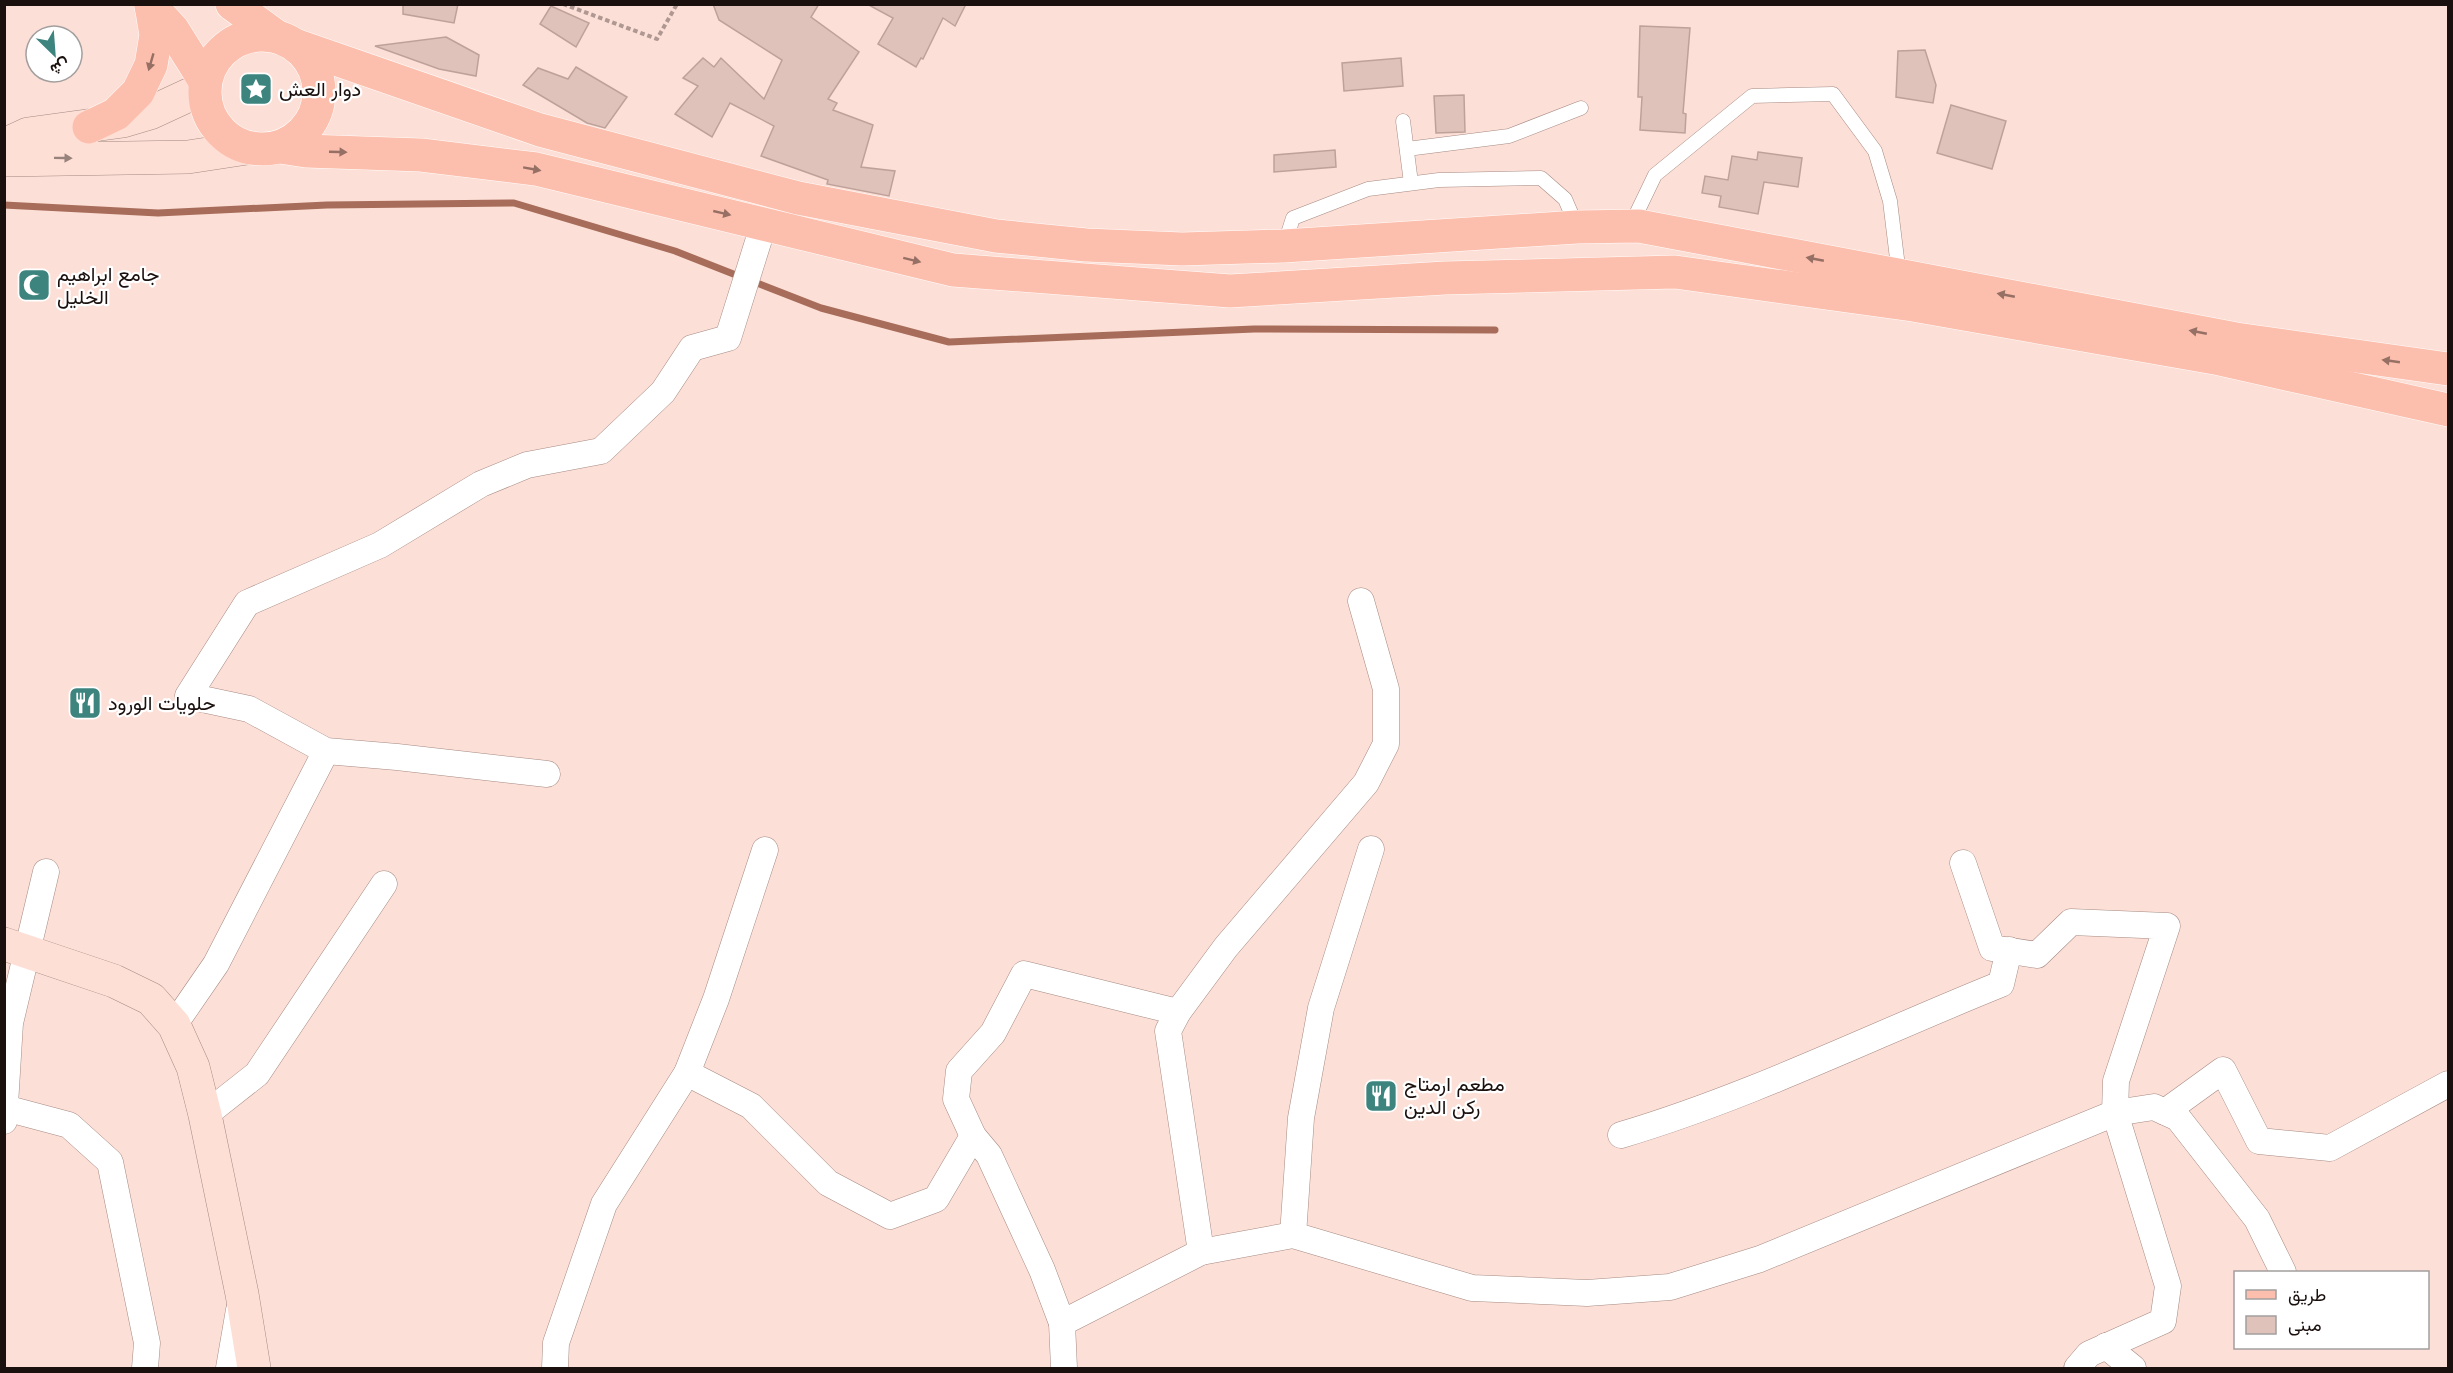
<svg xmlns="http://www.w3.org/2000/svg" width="2453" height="1373" viewBox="0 0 2453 1373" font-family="Inter,Vazirmatn,sans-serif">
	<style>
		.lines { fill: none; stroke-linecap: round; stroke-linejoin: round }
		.stream { stroke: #a76c5a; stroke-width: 7 }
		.building { fill: #dfc2ba; stroke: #bea29a; stroke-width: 1.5 }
		.lane-casing { stroke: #a68b83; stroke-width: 15 }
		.street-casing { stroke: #a68b83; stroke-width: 27 }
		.secondary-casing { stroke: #a68b83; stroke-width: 34 }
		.primary-casing { stroke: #fff; stroke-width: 34 }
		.path { stroke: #af9892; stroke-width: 4; stroke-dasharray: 4.5 3; stroke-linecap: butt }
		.lane { stroke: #fff; stroke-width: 14 }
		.street { stroke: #fff; stroke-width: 26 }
		.secondary { stroke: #fedfd6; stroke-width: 33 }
		.primary { stroke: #fdbfad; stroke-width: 33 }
		.oneway { fill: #977065 }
		.oneway2 { fill: #97827c }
		.labels { text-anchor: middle; stroke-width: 4.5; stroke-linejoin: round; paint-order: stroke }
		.poi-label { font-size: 20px; fill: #1a100e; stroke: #fff; text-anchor: start }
	</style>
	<rect width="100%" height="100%" fill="#fcdfd6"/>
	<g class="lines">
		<g class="stream">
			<polyline points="4,205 158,213 327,205 514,203 675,251 741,277"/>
			<polyline points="752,281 821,308 949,342 1254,329 1495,330"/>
		</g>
	</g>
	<g class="building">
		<polygon points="403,4 458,4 454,23 403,14"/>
		<polygon points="713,4 819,4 811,17 859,52 828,99 837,103 833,110 873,125 861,167 895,171 889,196 827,184 828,180 761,156 774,126 730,103 712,137 675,114 698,86 683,78 703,58 714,67 721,58 764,99 782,60 719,20"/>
		<polygon points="867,4 966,4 955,26 943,18 923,59 921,58 916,67 878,44 893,18"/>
		<polygon points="551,6 589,23 576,47 540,24"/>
		<polygon points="1640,26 1690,28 1683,113 1686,114 1685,133 1640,130 1642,97 1638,97"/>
		<polygon points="446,37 479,55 476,76 439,69 375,46"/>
		<polygon points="1925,50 1936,85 1933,103 1896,97 1898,51"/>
		<polygon points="1401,58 1403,86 1344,91 1342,63"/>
		<polygon points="576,67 627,97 605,128 587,123 523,85 538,68 568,79"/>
		<polygon points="1464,95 1465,132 1436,133 1434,96"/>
		<polygon points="1951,105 2006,121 1992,169 1937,153"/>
		<polygon points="1335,150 1336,167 1274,172 1274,155"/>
		<polygon points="1758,152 1802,158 1798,187 1764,182 1758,214 1719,207 1721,196 1702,193 1705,176 1728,180 1732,156 1757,160"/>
	</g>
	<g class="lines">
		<g class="lane-casing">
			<g id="lane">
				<polyline points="1403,121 1411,183"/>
				<polyline points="1407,149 1509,136 1581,108"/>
				<polyline points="1631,225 1655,175 1752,96 1833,94 1875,151 1890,201 1899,275"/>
				<polyline points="1284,246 1293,218 1368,189 1439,180 1541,178 1565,199 1577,227"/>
			</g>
		</g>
		<g class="street-casing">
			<g id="street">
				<polyline points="547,774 397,757 326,751 249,709 188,696 247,603 380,545 481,484 527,465 601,451 663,392 692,348 728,338 764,223"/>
				<polyline points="1963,863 1992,948 2037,955 2071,922 2167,926 2116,1081 2115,1113 2168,1286 2163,1321 2089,1354 2077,1368"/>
				<polyline points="174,1025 216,964 326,751"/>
				<polyline points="687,1073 751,1106 828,1183 890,1216 936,1199 973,1136"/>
				<polyline points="5,1108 69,1125 110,1162 147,1343 145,1368"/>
				<polyline points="2165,1112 2223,1070 2259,1141 2330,1148 2448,1084"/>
				<polyline points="205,1115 257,1074 384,884"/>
				<polyline points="4,1121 10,1023 46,872"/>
				<path d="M 1621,1135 C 1752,1096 1874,1035 2001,984 L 2009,950"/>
				<polyline points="1293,1235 1301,1118 1321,1008 1371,849"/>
				<polyline points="1201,1252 1168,1031 1178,1012 1226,947 1366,783 1386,744 1386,689 1361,601"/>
				<polyline points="1062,1323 1042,1270 989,1155 973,1136 956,1099 959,1071 993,1033 1024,974 1178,1012"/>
				<polyline points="2106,1346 2133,1368"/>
				<polyline points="229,1368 239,1310"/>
				<polyline points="555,1368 556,1343 604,1204 687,1073 716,999 765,850"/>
				<polyline points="1064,1368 1062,1323 1201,1252 1293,1235 1472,1288 1587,1293 1670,1287 1760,1259 2115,1113 2154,1107 2178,1118 2257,1219 2283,1272"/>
			</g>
		</g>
		<g class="secondary-casing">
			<g id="secondary">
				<polyline points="4,145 28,134 123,121 150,113 204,88"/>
				<polyline points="4,160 188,157 247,148"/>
				<polyline points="4,944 114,981 151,999 174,1025 193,1067 205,1115 242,1294 254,1368"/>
			</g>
		</g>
		<g class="primary-casing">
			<g id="primary">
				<polyline points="232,4 276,36"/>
				<polyline points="151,6 173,30 205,81"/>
				<circle cx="262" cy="92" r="57"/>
				<polyline points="295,45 540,130 798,198 996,236 1086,245 1182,249 1284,246 1577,227 1639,226 2236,339 2448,369"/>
				<polyline points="89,127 116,114 138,92 151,65 156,35 151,5"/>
				<polyline points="280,147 306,151 421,155 536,169 953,270 1230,291 1445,278 1675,272 1913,305 2215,358 2448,410"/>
			</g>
		</g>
		<polyline class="path" points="563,4 657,39 677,4"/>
		<use href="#lane" class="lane"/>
		<use href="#street" class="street"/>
		<use href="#secondary" class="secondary"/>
		<use href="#primary" class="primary"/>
	</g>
	<defs><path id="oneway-solid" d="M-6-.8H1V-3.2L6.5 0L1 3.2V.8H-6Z" transform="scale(1.5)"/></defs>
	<g class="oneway">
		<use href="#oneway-solid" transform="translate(151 62) rotate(106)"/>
		<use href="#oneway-solid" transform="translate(338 152) rotate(2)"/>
		<use href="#oneway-solid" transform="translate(532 169) rotate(10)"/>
		<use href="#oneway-solid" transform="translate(722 213) rotate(13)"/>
		<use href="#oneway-solid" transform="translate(1815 259) rotate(-169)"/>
		<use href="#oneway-solid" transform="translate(912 260) rotate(14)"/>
		<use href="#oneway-solid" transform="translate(2006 295) rotate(-169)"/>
		<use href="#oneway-solid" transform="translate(2198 332) rotate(-169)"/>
		<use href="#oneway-solid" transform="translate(2391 361) rotate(-172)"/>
	</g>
	<use class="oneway2" href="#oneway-solid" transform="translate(63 158) rotate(1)"/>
	<defs>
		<g id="sight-square" transform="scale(1.725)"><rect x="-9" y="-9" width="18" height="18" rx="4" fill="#3d847e" stroke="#fff"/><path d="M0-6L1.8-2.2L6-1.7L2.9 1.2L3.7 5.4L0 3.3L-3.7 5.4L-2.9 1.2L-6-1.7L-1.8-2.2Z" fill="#fff"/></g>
		<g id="mosque-square" transform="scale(1.725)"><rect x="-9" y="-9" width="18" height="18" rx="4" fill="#3d847e" stroke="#fff"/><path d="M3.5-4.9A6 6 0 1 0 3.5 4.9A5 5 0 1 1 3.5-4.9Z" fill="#fff"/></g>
		<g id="restaurant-square" transform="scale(1.725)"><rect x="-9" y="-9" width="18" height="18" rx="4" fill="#3d847e" stroke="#fff"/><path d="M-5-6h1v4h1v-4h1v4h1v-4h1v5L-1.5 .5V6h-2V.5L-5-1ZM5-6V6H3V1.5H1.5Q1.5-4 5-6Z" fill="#fff"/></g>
	</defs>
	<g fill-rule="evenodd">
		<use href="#sight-square" x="256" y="89"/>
		<use href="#mosque-square" x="34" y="285"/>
		<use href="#restaurant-square" x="85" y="703"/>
		<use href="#restaurant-square" x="1381" y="1096"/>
	</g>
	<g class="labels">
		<g class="poi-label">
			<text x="279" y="96">دوار العش</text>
			<text x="57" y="281">جامع ابراهيم<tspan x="57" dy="23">الخليل</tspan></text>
			<text x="108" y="710">حلويات الورود</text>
			<text x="1404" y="1091">مطعم ارمتاج<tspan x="1404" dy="23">ركن الدين</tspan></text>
		</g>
	</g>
	<rect width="2453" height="1373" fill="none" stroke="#1a100e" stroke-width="12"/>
	<rect x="2234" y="1271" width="195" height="78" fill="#ffffff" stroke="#a39f9f" stroke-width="1.5"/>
	<rect x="2246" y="1290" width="30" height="9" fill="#fdbfad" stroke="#a39f9f" stroke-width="1.5"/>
	<text x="2288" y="1301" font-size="18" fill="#1a100e">طريق</text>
	<rect x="2246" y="1316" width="30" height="18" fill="#dfc2ba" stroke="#a39f9f" stroke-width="1.5"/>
	<text x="2288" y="1331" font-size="18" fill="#1a100e">مبنى</text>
	<g transform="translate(54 54) rotate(155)"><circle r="28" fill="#ffffff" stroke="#a39f9f" stroke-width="1.5"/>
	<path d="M0-4.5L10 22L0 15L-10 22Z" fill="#3d847e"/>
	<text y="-9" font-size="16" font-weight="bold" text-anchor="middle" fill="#1a100e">ش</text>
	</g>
</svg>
